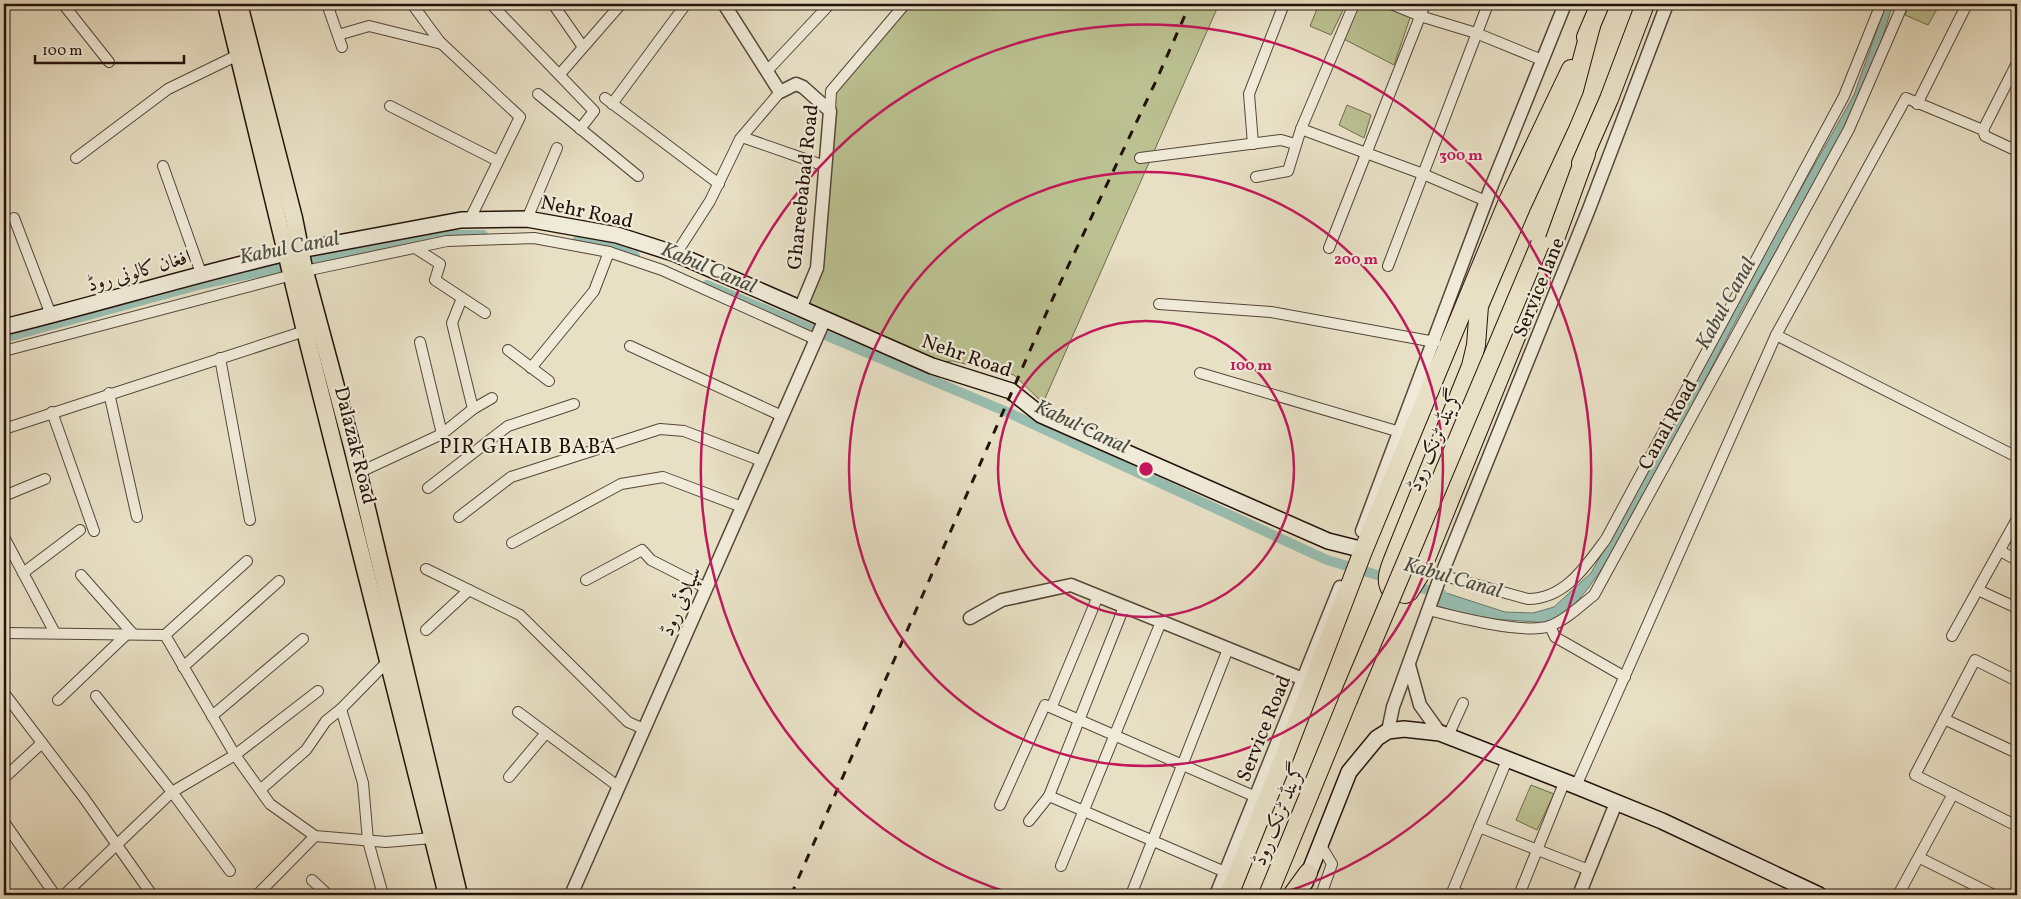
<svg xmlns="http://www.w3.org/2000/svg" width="2021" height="899" viewBox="0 0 2021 899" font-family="Vollkorn,Amiri,serif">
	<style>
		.green { fill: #bbc191; stroke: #706a4e }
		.water { fill: #98bdb0; stroke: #6a796e }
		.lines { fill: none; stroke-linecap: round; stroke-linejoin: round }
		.canal { stroke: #98bdb0; stroke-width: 10 }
		.minor-casing { stroke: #554639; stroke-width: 12 }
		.tertiary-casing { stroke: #554639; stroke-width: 15 }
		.secondary-casing { stroke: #24120a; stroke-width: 18 }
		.primary-casing { stroke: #24120a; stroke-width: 19 }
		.trunk-casing { stroke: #24120a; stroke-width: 20 }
		.minor { stroke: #f0ebd9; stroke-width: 10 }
		.tertiary { stroke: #f0ebd9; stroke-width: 12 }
		.secondary { stroke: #f0ebd9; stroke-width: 15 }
		.primary { stroke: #e8e0c5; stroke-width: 16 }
		.trunk { stroke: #e8e0c5; stroke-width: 18 }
		.rail { stroke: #24120a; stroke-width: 3; stroke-dasharray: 9 9; stroke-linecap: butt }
		.trunk-bridge-casing { stroke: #24120a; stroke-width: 20; stroke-linecap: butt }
		.trunk-bridge { stroke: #e8e0c5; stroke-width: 18 }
		.ring { fill: none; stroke: #c2185b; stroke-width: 2.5 }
		.labels { text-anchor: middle; stroke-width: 4.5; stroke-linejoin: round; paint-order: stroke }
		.street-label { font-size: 20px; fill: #24120a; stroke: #f0ebd9 }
		.water-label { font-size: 21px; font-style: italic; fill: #4d4e44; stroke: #f0ebd9 }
		.neighbourhood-label { font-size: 21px; letter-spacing: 1px; fill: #24120a; stroke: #f0ebd9 }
		.centre { fill: #c2185b; stroke: #f0ebd9; stroke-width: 2.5 }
		.ring-label { font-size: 15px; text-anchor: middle; font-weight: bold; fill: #c2185b; stroke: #f0ebd9; stroke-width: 4.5; stroke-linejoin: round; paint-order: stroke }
	</style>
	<rect width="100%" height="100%" fill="#e8e0c5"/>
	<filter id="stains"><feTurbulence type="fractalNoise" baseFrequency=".004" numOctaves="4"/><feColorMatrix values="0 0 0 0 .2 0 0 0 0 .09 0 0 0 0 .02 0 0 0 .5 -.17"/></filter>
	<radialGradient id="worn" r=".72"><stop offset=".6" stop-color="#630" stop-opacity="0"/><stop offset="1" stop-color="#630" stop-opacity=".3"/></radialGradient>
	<g class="green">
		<polygon points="902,4 1219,4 1043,403 1014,375 953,361 941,362 800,309 817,268 831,91"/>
		<polygon points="1319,4 1346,4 1331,35 1310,26"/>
		<polygon points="1354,4 1384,4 1412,12 1394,65 1340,37"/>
		<polygon points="1909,4 1940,4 1928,25 1905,15"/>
		<polygon points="1347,105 1371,115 1364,138 1339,125"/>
		<polygon points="1531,785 1554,794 1537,830 1516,820"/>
	</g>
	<path class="water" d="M 1886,4 L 1893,4 C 1880,46 1866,87 1847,127 C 1813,197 1767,261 1731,330 C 1701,388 1671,446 1638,503 C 1615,544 1593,598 1550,623 L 1479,618 L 1434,605 L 1440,591 L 1505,612 L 1533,613 L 1554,607 L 1591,573 L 1645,477 L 1764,254 L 1854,95 Z"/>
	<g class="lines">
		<g class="canal">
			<polyline points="577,241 611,247 635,256"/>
			<polyline points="707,285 1007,412 1327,560 1391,579"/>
			<polyline points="4,338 202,284 441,235 483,235"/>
			<polyline points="1410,585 1442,594"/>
		</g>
		<g class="minor-casing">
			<g id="minor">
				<polyline points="63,4 109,62"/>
				<polyline points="327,4 342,47"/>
				<polyline points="412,4 440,42 520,117 470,219"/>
				<polyline points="491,4 594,111 580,129"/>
				<polyline points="553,4 583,47"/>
				<polyline points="1391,4 1420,16 1476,33 1542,60"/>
				<polyline points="338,35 369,26 442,44"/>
				<polyline points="767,71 828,6"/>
				<polyline points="560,74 621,4"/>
				<polyline points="538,94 638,176"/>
				<polyline points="605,98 719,184"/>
				<polyline points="612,104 686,4"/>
				<polyline points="1917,104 1967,4"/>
				<polyline points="390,106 498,161"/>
				<polyline points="830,111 831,91 905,4"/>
				<polyline points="1301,129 1423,174 1486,201"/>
				<polyline points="1983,130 2017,63"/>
				<polyline points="742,137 825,166"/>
				<polyline points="1253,144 1249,94 1284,4"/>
				<polyline points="76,158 168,89 240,54"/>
				<polyline points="1140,158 1281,140 1295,144"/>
				<polyline points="163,166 201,273"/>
				<polyline points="1256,177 1288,171 1301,129 1354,4"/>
				<polyline points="14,218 51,315"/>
				<polyline points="527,219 557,148"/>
				<polyline points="415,248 440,264 435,280 485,313"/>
				<polyline points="1329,248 1425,4"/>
				<polyline points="676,254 710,201 740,139 780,92"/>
				<polyline points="1388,266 1488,4"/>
				<polyline points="305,271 447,241 534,238 609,252 662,270 815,339"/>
				<polyline points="462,298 452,323 473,409"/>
				<polyline points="1159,304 1271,312 1435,342"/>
				<polyline points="1776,335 2017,457"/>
				<polyline points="420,342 442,434"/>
				<polyline points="630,346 782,416"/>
				<polyline points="508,350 549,381"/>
				<polyline points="4,351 292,275"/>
				<polyline points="220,358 250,520"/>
				<polyline points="531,368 594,291 609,252"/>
				<polyline points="1200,373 1400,432"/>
				<polyline points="109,393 137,517"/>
				<polyline points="52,412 94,531"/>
				<polyline points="4,429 305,331"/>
				<polyline points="358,473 442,434 473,409 492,398"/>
				<polyline points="428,488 508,426 574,404"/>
				<polyline points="4,496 45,479"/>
				<polyline points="459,517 511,477 660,429 684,431 762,461"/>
				<polyline points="4,537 55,633"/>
				<polyline points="512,543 621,484 663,477 742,507"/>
				<polyline points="2000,551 2017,560"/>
				<polyline points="426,569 520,615 628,722 644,729"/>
				<polyline points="23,573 80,530"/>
				<polyline points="81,575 133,634"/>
				<path d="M 1441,575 L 1528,599 C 1565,599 1586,566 1606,539 L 1844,96 L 1881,4"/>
				<polyline points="586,580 642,550 651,560 706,588"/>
				<polyline points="1978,590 2017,608"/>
				<path d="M 1429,610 C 1456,617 1525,635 1550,626 C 1566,620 1581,605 1594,595 L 1849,129 L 1903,4"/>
				<polyline points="1550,626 1555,637 1625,677"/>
				<polyline points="426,630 469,590"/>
				<polyline points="4,633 165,635 235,755 270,804 315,836 386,842 432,838"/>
				<polyline points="165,635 247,561"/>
				<polyline points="1952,636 2017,519"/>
				<polyline points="183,667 279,581"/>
				<polyline points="2017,681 1975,660 1915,775 2017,826"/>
				<polyline points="4,693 84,798 152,895"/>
				<polyline points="96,696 172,792 230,871"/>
				<polyline points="58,700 127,634"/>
				<polyline points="1052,706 1098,596"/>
				<polyline points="341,709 363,783 368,841 383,895"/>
				<polyline points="518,712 619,787"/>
				<polyline points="212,716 303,639"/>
				<polyline points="1944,719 2017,753"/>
				<polyline points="1448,736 1463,703"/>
				<polyline points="509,777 546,733"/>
				<polyline points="4,778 42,743"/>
				<polyline points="1576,786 1776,335 1906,98 1983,130 1985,136 2017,151"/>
				<polyline points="260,790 306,750 326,721 341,709 388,661"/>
				<polyline points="1049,796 1225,872"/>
				<polyline points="1000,805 1045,705 1256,797"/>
				<polyline points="1029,821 1049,796 1124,607"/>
				<polyline points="4,822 55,895"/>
				<polyline points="1479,827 1589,870"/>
				<polyline points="1320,844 1332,864 1321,895"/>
				<polyline points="1920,858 1994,895"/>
				<polyline points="1061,866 1161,622"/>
				<polyline points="312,880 328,895"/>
				<polyline points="1453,891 1463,895"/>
				<polyline points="64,895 172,792 235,755 318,691"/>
				<polyline points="257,895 315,836"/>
				<polyline points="1131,895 1228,649"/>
				<polyline points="1451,895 1507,760"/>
				<polyline points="1519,895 1564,783"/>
				<polyline points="1898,895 1953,794"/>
			</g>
		</g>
		<g class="tertiary-casing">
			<g id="tertiary">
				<polyline points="724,4 780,92 796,84 803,87 830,111 817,268 800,309"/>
				<polyline points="1362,531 1490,190 1565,4"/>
				<polyline points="970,618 1002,600 1071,585 1303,679"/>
				<polyline points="1409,665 1420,705 1440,733"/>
				<polyline points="1388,731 1393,707 1438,583 1589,209 1667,4"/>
				<polyline points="571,895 824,321"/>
				<polyline points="1216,895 1340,587"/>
				<polyline points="1579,895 1616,803"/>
			</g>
		</g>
		<g class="secondary-casing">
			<g id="secondary">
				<polyline points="300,250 461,220 527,219 617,235 676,254 932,366 1011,391 1041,415 1328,541 1356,548"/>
				<path d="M 4,327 C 98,304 192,275 287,253"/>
				<polyline points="1305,883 1349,772 1377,738 1388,731 1404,729 1440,733 1576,786 1662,821 1819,895"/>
			</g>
		</g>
		<g class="primary-casing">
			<g id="primary">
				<polyline points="226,4 305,331 447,895"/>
				<polyline points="239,4 294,218 304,268 353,450 459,895"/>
			</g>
		</g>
		<g class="trunk-casing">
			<g id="trunk">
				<polyline points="1586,37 1600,4"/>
				<path d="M 1586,154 L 1550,253 L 1419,576 L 1409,592 L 1405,594 L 1391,590 C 1383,579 1392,563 1396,552 L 1471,366 L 1476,345 L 1479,306 L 1521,207 L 1561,121 L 1574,90 L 1591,26"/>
				<polyline points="1581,163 1609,99 1645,4"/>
				<polyline points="1229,895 1278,773 1363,551 1508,201 1571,69"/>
				<polyline points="1268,895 1348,700"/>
				<polyline points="1292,895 1308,873"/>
			</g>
		</g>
		<use href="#minor" class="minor"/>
		<use href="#tertiary" class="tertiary"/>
		<use href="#secondary" class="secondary"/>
		<use href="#primary" class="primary"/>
		<use href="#trunk" class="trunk"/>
		<polyline class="rail" points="791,895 1053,298 1156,81 1190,4"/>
		<g class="trunk-bridge-casing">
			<polyline id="trunk-bridge" points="1348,700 1540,244"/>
		</g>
		<use href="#trunk-bridge" class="trunk-bridge"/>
	</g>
	<g class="ring">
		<circle cx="1146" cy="469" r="148"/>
		<circle cx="1146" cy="469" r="297"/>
		<path d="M1016 895A445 445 0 1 1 1276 895"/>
	</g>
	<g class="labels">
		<g class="street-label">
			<text transform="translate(802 187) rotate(-84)" y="7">Ghareebabad Road</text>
			<text transform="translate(587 211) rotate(12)" y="7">Nehr Road</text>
			<text transform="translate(139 270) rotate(-16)" y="7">افغان کالونی روڈ</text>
			<text transform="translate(1538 287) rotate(-68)" y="7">Service lane</text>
			<text transform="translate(967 355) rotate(19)" y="7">Nehr Road</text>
			<text transform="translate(1667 424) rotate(-61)" y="7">Canal Road</text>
			<text transform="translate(1434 440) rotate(-67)" y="7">گرینڈ ٹرنک روڈ</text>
			<text transform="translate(356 445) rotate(76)" y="7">Dalazak Road</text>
			<text transform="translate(680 601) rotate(-66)" y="7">سپلائی روڈ</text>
			<text transform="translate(1263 728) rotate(-68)" y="7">Service Road</text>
			<text transform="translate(1278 814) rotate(-68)" y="7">گرینڈ ٹرنک روڈ</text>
		</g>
		<g class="water-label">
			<text transform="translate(289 247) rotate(-11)" y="7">Kabul Canal</text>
			<text transform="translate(709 267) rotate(23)" y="7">Kabul Canal</text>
			<text transform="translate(1725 303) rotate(-61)" y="7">Kabul Canal</text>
			<text transform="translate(1082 426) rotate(25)" y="7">Kabul Canal</text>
			<text transform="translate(1453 577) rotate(16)" y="7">Kabul Canal</text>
		</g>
		<g class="neighbourhood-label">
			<text x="528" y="453">PIR GHAIB BABA</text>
		</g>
	</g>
	<circle cx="1146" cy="469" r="8" class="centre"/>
	<g class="ring-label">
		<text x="1461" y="160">300 m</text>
		<text x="1356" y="264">200 m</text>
		<text x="1251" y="370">100 m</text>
	</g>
	<rect width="2021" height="899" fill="none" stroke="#e8e0c5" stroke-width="20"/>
	<rect x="5" y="5" width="2011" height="889" fill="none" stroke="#24120a" stroke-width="2.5"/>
	<rect x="10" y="10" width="2001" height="879" fill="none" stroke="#24120a"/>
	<path d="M35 55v8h149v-8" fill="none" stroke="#24120a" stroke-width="2.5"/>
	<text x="42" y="55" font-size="15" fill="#24120a" stroke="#f0ebd9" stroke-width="4" paint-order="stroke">100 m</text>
	<rect width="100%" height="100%" filter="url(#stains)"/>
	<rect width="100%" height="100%" fill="url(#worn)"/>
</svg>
